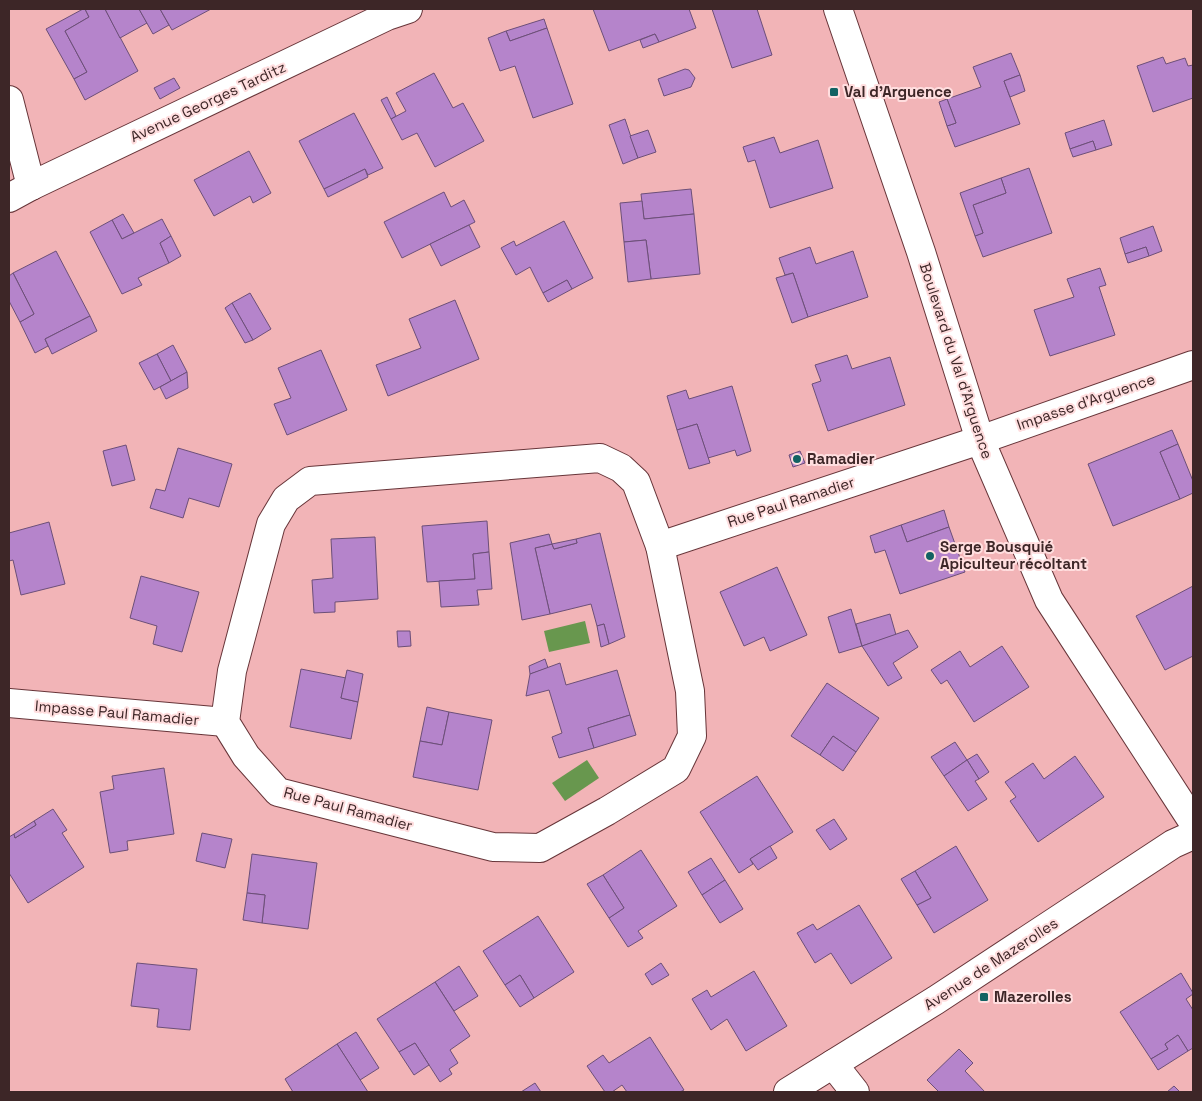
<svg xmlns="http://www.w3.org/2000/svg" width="1202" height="1101" viewBox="0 0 1202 1101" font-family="'Space Grotesk',sans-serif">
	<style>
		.water { fill: #68974e }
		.building { fill: #b584cb; stroke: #6c4f78 }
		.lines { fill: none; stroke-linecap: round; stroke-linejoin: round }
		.minor-casing { stroke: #673539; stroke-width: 30 }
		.minor { stroke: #fff; stroke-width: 28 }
		.poi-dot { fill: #126263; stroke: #ffdedf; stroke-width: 2 }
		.labels { text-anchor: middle; stroke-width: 4; stroke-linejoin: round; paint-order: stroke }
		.poi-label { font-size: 15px; font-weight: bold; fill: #3d2627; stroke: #ffdedf; text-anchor: start }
		.street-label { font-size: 15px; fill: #3d2627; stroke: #ffdedf }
	</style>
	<rect width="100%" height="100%" fill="#f2b4b7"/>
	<g class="water">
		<polygon points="585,621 590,643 549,652 544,631"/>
		<polygon points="587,760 599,778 565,801 552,783"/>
	</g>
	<g class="building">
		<polygon points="83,9 85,9 89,17 65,31 87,72 74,79 46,29"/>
		<polygon points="85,9 105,9 138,71 85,100 74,79 87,72 65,31 89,17"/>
		<polygon points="105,9 139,9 147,23 120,38"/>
		<polygon points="139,9 160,9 169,25 153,34"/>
		<polygon points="160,9 211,9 172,30"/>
		<polygon points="593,9 689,9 696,28 659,42 655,34 609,51"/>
		<polygon points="712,9 757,9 772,55 732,68"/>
		<polygon points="544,19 547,28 510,41 506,31"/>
		<polygon points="547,28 573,104 533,118 515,66 500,71 488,38 506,31 510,41"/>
		<polygon points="655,34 659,42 643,48 640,40"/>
		<polygon points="1011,53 1020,75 1004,81 1020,124 955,147 947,126 956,123 947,99 981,87 973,67"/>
		<polygon points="1163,57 1166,64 1185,58 1188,66 1193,65 1193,98 1153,112 1137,66"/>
		<polygon points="685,69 689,70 695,78 691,87 664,96 658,79"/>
		<polygon points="434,73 453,108 463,103 484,141 435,167 417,133 402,140 391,119 406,111 396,93"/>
		<polygon points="1020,75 1025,91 1010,97 1004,81"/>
		<polygon points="174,78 180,88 160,99 154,88"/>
		<polygon points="387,97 396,116 391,119 381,100"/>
		<polygon points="947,99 956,123 947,126 939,102"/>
		<polygon points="354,113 383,168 368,175 365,169 324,189 299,141"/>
		<polygon points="625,119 638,158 623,164 609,125"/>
		<polygon points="1104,120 1112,145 1096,150 1093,141 1070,149 1065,133"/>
		<polygon points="648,130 656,152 638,158 630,136"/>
		<polygon points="774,137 780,153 818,140 833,188 770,208 755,160 748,162 743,147"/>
		<polygon points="1093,141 1096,150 1073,157 1070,149"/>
		<polygon points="249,151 271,193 253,203 250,196 214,216 194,180"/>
		<polygon points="1029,168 1052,233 983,257 975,236 983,233 973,205 1006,193 1001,178"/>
		<polygon points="365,169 368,177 328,197 324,189"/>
		<polygon points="1001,178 1006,193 973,205 983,233 975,236 960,193"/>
		<polygon points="691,189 694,214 644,219 641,194"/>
		<polygon points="444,192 451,207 464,200 475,222 402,258 384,222"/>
		<polygon points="642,201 644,219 694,214 700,274 651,279 646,240 624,242 620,203"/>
		<polygon points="123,214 134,233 122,239 112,220"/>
		<polygon points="162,219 171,236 160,243 169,263 138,278 142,285 122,294 90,232 112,220 122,239"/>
		<polygon points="564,221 593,278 572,289 567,280 543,293 530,267 516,275 501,248 514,241 516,246"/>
		<polygon points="469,225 480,247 441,266 430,244"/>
		<polygon points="1153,226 1162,251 1149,256 1146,247 1125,254 1120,238"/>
		<polygon points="171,236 181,256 169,263 160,243"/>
		<polygon points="646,240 651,279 628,282 624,242"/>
		<polygon points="810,247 816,264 853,251 868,297 808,317 793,273 785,275 779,258"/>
		<polygon points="1146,247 1149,256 1128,263 1125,254"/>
		<polygon points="56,251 90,316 45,339 48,346 35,353 20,322 34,314 13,273"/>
		<polygon points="1100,268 1106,285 1099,287 1115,335 1050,356 1034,310 1074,297 1067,279"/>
		<polygon points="13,273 34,314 20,322 9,301 9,276"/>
		<polygon points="793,273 808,317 792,323 776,278"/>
		<polygon points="567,280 572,289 548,302 543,293"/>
		<polygon points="250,293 271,329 253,340 232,303"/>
		<polygon points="455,300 479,359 388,396 376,365 421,348 409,319"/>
		<polygon points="232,303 253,340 245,343 225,308"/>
		<polygon points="90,316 97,331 52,354 45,339"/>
		<polygon points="173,345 187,372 171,381 157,354"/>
		<polygon points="321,350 347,410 287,435 274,404 291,398 278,368"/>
		<polygon points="157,354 171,381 154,390 139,363"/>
		<polygon points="847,355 852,369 890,357 905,405 828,431 812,384 821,381 815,365"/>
		<polygon points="187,372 188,388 166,399 160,387"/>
		<polygon points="732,386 751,451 737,456 735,450 708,458 697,424 677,430 667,396 686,390 689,399"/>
		<polygon points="697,424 710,463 689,469 677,430"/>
		<polygon points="1172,430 1178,444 1160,452 1180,499 1113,526 1088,464"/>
		<polygon points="1178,444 1193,481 1193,493 1180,499 1160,452"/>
		<polygon points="126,445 135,480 112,486 103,451"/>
		<polygon points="178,448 232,464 219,507 189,498 183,518 150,508 156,489 165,491"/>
		<polygon points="800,451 805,463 793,467 789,455"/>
		<polygon points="944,510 949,527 907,542 901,525"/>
		<polygon points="487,521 489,552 473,554 475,579 427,582 422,526"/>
		<polygon points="49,522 65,584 21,595 13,560 9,561 9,533"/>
		<polygon points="901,525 907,542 949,527 965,572 900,594 885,550 875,553 870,536"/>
		<polygon points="600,533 625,637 609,644 604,624 597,626 591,604 550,614 535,548 552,544 554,549 577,543 576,539"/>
		<polygon points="549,534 552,544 535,548 550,614 522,620 510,543"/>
		<polygon points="375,537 378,599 335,602 335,612 314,613 312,580 333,578 331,539"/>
		<polygon points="576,539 577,543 554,549 552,544"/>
		<polygon points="489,552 492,589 477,590 479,605 441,607 439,581 475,579 473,554"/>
		<polygon points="777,567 807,635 770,651 764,637 744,646 720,592"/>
		<polygon points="141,576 199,592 182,652 153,644 157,626 130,618"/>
		<polygon points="1193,586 1193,656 1165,670 1136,616"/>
		<polygon points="851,609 862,646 839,653 828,617"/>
		<polygon points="890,614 896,635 862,646 856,624"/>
		<polygon points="604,624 609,644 601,647 597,626"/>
		<polygon points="908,630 918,647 893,663 902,678 888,686 862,646"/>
		<polygon points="397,631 410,631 411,646 398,647"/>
		<polygon points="1002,646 1029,687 974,722 947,680 941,684 931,670 960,651 970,667"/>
		<polygon points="545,659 548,668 530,674 529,666"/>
		<polygon points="560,663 566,685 617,670 630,715 588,728 594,748 559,758 552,737 562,733 549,690 526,696 530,674"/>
		<polygon points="301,669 346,678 341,698 358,702 351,739 290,727"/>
		<polygon points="347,670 363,674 358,702 341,698"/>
		<polygon points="827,683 879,718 856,752 833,736 820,755 791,736"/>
		<polygon points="427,707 449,712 442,745 420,741"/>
		<polygon points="449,712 492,720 478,790 413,777 420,741 442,745"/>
		<polygon points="630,715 636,735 594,748 588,728"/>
		<polygon points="833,736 856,752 843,771 820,755"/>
		<polygon points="955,742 967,760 944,776 931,757"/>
		<polygon points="977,754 989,772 979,779 967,760"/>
		<polygon points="1075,756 1104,797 1038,842 1010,801 1016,797 1005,782 1033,763 1044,779"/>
		<polygon points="967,760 979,779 975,781 987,799 968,811 944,776"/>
		<polygon points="164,768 174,834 127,841 128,850 110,853 100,792 114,789 112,776"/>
		<polygon points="757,776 793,832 750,859 753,864 739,873 700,812"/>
		<polygon points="53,809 67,830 62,833 84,867 28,903 9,873 9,837 14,834 15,838 36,825 34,821"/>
		<polygon points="834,819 847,839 830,850 816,830"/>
		<polygon points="34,821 36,825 15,838 14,834"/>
		<polygon points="202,833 232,839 225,868 196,861"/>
		<polygon points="770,846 777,858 758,870 750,859"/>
		<polygon points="956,846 988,900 934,933 917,905 931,898 915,871"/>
		<polygon points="641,850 677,906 638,931 643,938 628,947 609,918 624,908 603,875"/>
		<polygon points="252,854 317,863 308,929 262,923 265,895 247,893"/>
		<polygon points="711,858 725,880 702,895 688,872"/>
		<polygon points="915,871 931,898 917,905 901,879"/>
		<polygon points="603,875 624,908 609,918 587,884"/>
		<polygon points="725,880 743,909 720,923 702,895"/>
		<polygon points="247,893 265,895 262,923 243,920"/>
		<polygon points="859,905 892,958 851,984 831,953 815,963 797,933 813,924 817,930"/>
		<polygon points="538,916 574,972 534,998 520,975 505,985 483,951"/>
		<polygon points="137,963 197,969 190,1030 157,1027 159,1009 131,1006"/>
		<polygon points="661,963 669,975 652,985 645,974"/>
		<polygon points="459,966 478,996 454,1011 435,982"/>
		<polygon points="754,971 787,1026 746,1051 727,1019 711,1030 692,999 707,990 711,997"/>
		<polygon points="1181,973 1193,993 1193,994 1186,999 1193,1010 1193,1048 1188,1051 1178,1035 1165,1044 1168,1049 1151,1059 1120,1012"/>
		<polygon points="520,975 534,998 520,1007 505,985"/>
		<polygon points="435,982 470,1036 450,1050 458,1063 449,1069 452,1074 440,1082 415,1043 399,1052 377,1019"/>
		<polygon points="356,1032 379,1068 360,1080 337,1044"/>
		<polygon points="1178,1035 1188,1051 1158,1070 1151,1059 1168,1049 1165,1044"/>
		<polygon points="650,1037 684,1090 680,1092 627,1092 622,1085 612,1092 605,1092 587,1066 603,1055 609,1063"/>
		<polygon points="415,1043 429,1065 414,1075 399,1052"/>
		<polygon points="337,1044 368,1092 293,1092 285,1079"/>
		<polygon points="959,1049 973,1063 965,1071 985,1092 939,1092 927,1080"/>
		<polygon points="535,1083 541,1092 521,1092"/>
		<polygon points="1174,1086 1180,1092 1167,1092"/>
	</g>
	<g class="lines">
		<g class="minor-casing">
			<g id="minor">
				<polyline points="838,9 921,252 980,440 1049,600 1193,822"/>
				<polyline points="9,100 31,186"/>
				<polyline points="9,198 31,186 387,16 408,9"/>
				<polygon points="600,458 621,468 636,482 660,546 690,691 692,736 676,769 607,811 540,848 493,847 278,792 246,756 225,722 232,671 271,524 286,499 310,481"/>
				<polyline points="660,546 980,440 1193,365"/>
				<polyline points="9,703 225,722"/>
				<polyline points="833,1064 855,1092"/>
				<polyline points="788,1092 936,1000 1173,844 1193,835"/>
			</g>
		</g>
		<use href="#minor" class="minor"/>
	</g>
	<g class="poi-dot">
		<rect x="829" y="87" width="10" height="10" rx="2.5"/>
		<circle cx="797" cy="459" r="5"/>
		<circle cx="930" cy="556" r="5"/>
		<rect x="979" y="992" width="10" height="10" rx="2.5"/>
	</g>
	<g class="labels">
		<g class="poi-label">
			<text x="844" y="97">Val d'Arguence</text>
			<text x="807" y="464">Ramadier</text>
			<text x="940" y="552">Serge Bousquié<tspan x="940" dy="17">Apiculteur récoltant</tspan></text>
			<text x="994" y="1002">Mazerolles</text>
		</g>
		<g class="street-label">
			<text transform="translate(208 102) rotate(-25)" y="5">Avenue Georges Tarditz</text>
			<text transform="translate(956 361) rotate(72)" y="5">Boulevard du Val d'Arguence</text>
			<text transform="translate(1086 402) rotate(-19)" y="5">Impasse d'Arguence</text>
			<text transform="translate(791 502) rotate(-18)" y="5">Rue Paul Ramadier</text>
			<text transform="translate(117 713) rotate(5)" y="5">Impasse Paul Ramadier</text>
			<text transform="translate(348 809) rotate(15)" y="5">Rue Paul Ramadier</text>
			<text transform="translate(991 964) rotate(-33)" y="5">Avenue de Mazerolles</text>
		</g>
	</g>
	<rect width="1202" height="1101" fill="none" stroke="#3d2627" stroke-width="20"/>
</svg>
